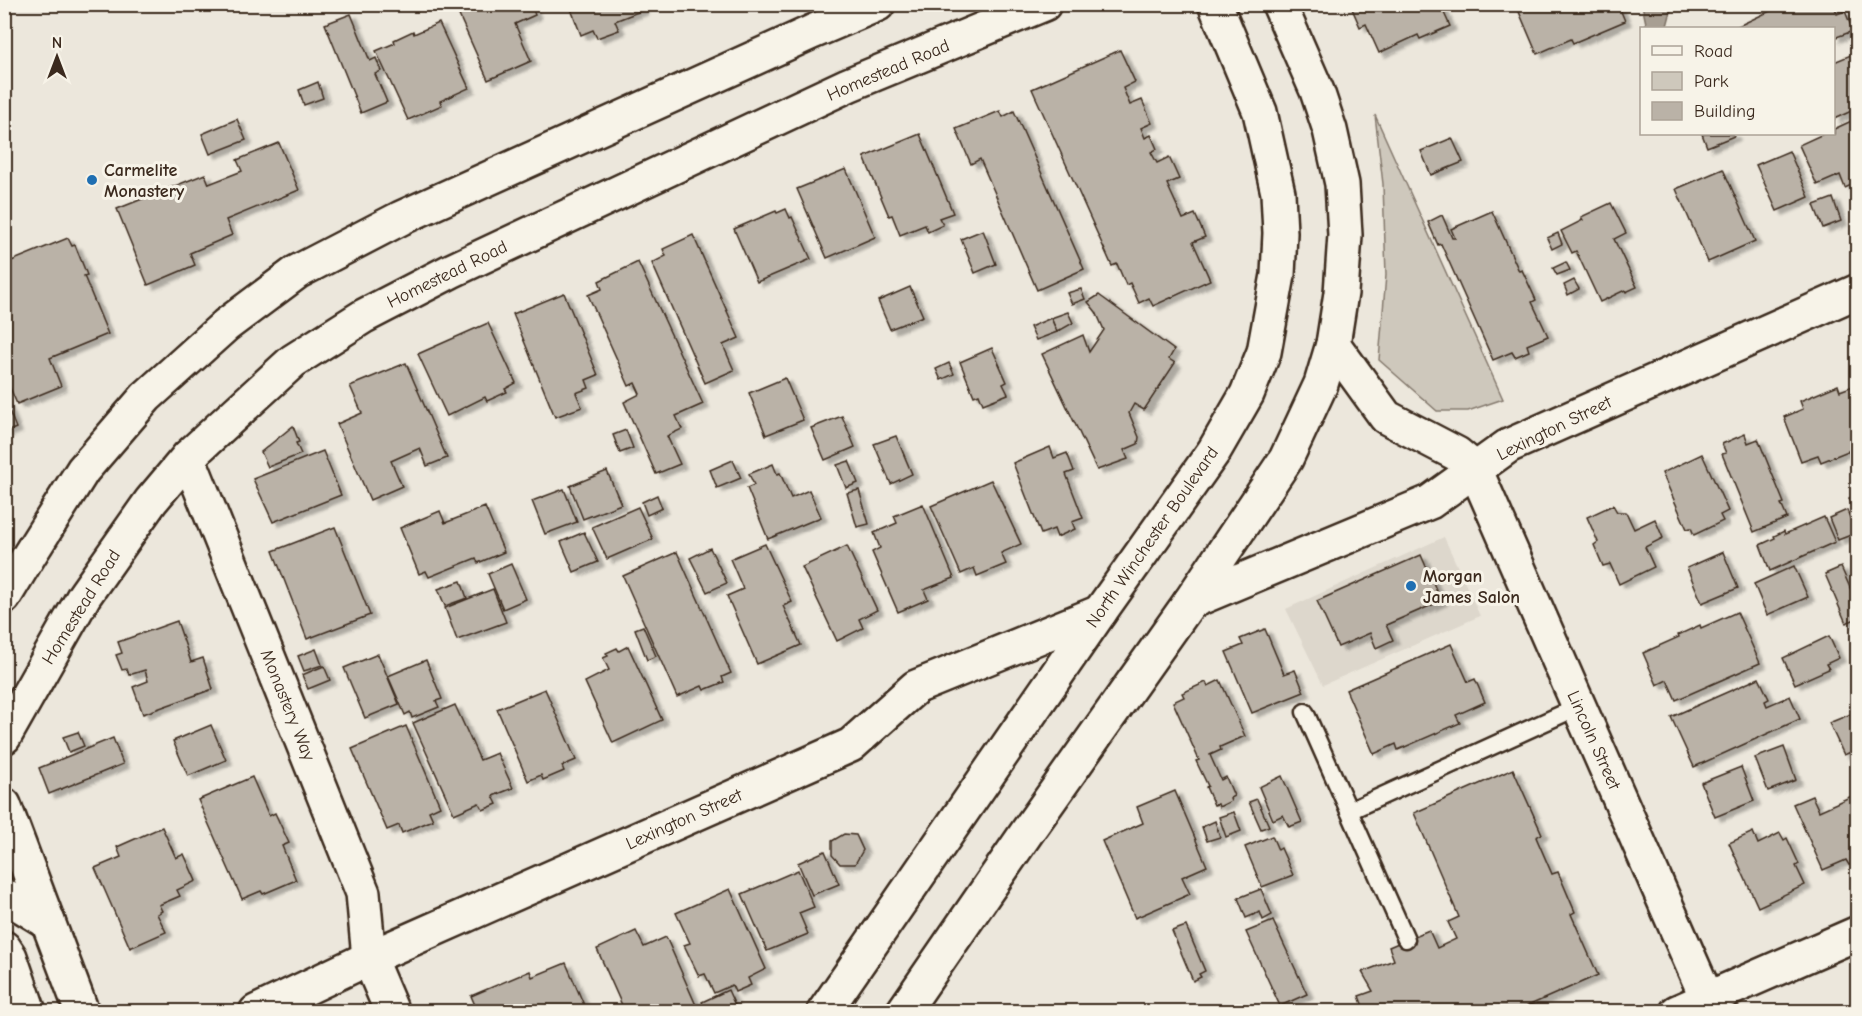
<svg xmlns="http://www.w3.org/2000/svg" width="1862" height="1016" viewBox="0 0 1862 1016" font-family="'Comic Neue',sans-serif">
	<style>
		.built { fill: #ddd7cc }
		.green { fill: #cec8bc; stroke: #84796d; stroke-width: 1.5 }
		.water { fill: #a89f93; stroke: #7c7064; stroke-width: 1.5 }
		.building { fill: #bab2a7; stroke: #3b2a1e; stroke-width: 1.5; filter: url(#shadow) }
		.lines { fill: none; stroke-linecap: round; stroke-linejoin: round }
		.lane-casing { stroke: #3b2a1e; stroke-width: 21 }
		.street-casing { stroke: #3b2a1e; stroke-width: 38 }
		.secondary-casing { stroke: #3b2a1e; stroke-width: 38 }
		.lane { stroke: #f7f3e8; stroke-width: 16 }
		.street { stroke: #f7f3e8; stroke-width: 33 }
		.secondary { stroke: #f7f3e8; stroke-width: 33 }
		.poi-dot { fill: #1f6fb2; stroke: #f7f3e8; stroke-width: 2 }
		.labels { text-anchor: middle; stroke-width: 6; stroke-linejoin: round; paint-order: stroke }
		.street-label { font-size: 18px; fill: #3b2a1e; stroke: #f7f3e8 }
		.poi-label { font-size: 18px; font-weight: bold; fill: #3b2a1e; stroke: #f7f3e8; text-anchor: start }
	</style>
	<defs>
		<filter id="shadow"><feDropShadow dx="6" dy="4" stdDeviation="1.5" flood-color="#0004"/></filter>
	</defs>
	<rect width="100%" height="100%" fill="#ece7dc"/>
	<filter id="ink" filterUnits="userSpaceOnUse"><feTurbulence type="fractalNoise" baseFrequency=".0167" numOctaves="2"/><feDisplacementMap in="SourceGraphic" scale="12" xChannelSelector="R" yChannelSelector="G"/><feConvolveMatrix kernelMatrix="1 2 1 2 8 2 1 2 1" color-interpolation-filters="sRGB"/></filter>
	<g filter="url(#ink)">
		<polygon class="built" points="1444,537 1480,616 1323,685 1286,609"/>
		<polygon class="green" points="1375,115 1503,399 1468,411 1437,411 1379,360 1386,275 1383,184"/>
		<polygon class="water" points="1642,5 1668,5 1671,11 1667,26 1662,28 1647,28"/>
		<g class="building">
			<polygon points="454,4 531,4 535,15 515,24 531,61 488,80"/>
			<polygon points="569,4 641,4 643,10 615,21 619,30 597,38 593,30 581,35"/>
			<polygon points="1350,4 1440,4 1450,26 1420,39 1418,35 1379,53 1366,24 1360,27"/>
			<polygon points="1522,4 1618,4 1625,21 1573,43 1571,39 1537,54 1517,7"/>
			<polygon points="1785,4 1834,4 1837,14 1845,11 1853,31 1834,38 1834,28 1734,28"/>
			<polygon points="351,14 370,61 376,58 381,71 375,74 387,102 361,113 325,24"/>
			<polygon points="439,23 469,88 440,101 442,105 408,120 376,51 395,43 394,40 413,31 414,34"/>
			<polygon points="1120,50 1135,82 1123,88 1130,105 1142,100 1152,123 1141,128 1145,138 1151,135 1157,149 1151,152 1157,163 1169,157 1179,179 1167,184 1183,219 1195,214 1205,237 1193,242 1210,280 1153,306 1149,298 1139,303 1130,283 1126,285 1117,264 1112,266 1032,89"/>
			<polygon points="1858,52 1858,108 1834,119 1834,62"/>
			<polygon points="318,82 323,98 304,105 299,90"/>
			<polygon points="1000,111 1003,117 1014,111 1084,269 1037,290 980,159 971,164 956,129"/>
			<polygon points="1858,118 1858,182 1845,188 1840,175 1817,185 1799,145 1823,134 1834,134 1834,129"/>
			<polygon points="237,119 246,140 210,154 202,134"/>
			<polygon points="920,134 953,213 939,218 943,225 928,232 925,225 900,235 892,215 889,216 864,157"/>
			<polygon points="1702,134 1733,134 1734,136 1707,147"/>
			<polygon points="1452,138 1463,162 1431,175 1421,151"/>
			<polygon points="279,143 299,190 226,220 232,235 190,253 195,265 148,285 117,209 205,174 209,184 242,171 237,160"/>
			<polygon points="1789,151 1809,197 1777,211 1756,165"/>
			<polygon points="846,169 875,237 827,258 797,189"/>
			<polygon points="1723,169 1755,241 1708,262 1676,189"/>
			<polygon points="1833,198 1841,221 1823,228 1814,205"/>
			<polygon points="1611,203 1626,233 1614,239 1637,287 1626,292 1625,290 1600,302 1576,251 1572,253 1561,231 1583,220 1581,217"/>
			<polygon points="786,209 790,218 792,217 811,259 757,282 734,229 776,211 777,213"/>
			<polygon points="1492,211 1519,271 1522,270 1536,300 1532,302 1548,336 1527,345 1529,351 1515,357 1512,352 1493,360 1441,244 1438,245 1428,222 1442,215 1452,238 1455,238 1451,229"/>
			<polygon points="983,230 996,264 975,273 961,239"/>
			<polygon points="1558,233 1562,244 1552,249 1547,238"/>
			<polygon points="693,235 739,338 723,345 734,370 705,383 652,263 666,256 663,249"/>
			<polygon points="68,238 72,246 75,245 87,275 84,276 108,334 50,358 61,386 17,404 4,374 4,264"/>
			<polygon points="638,262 703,404 676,416 682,429 667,436 680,464 656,474 624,402 640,394 635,383 629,386 588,295 602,289 599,281"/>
			<polygon points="1566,262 1570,270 1557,275 1553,268"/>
			<polygon points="1574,280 1579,289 1568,295 1564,285"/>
			<polygon points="910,287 923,316 890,329 878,301"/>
			<polygon points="1081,289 1085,299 1072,304 1067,293"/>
			<polygon points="564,293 598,375 586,380 589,388 576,393 582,407 555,417 513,314"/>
			<polygon points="1099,295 1174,350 1169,359 1175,363 1144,410 1134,404 1129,413 1139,437 1138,444 1124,450 1128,459 1097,470 1042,354 1083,335 1089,352 1104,330 1096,312 1088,302"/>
			<polygon points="1068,312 1073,323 1057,332 1051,318"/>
			<polygon points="1051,318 1057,332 1036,340 1030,327"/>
			<polygon points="488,323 516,383 505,389 507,392 487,401 485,397 447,416 418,354"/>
			<polygon points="992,348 1007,382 1003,384 1008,394 983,404 979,394 974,396 960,362"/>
			<polygon points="406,363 447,458 427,466 420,448 391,461 402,486 370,500 337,424 362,413 350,386"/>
			<polygon points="949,363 954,374 941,380 936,369"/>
			<polygon points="785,378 803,420 766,435 749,393"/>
			<polygon points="1858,384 1858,447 1821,462 1818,455 1801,461 1784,417 1803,409 1800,401 1838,385 1840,391"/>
			<polygon points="4,398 16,428 4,433"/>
			<polygon points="842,416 855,447 825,460 811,428"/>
			<polygon points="293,426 299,442 296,443 301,454 268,467 261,452"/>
			<polygon points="626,430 633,448 620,453 613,435"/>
			<polygon points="1745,434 1748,443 1758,439 1784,503 1781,504 1787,518 1754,532 1722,454 1726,453 1722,444"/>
			<polygon points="896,436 912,474 891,484 874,444"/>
			<polygon points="1050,447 1054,458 1067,453 1074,471 1066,474 1083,518 1072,522 1075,529 1057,537 1054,529 1041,534 1013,463"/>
			<polygon points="323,451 341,495 273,522 253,479"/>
			<polygon points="1702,454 1728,511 1720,515 1723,521 1694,535 1691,528 1687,529 1662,473"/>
			<polygon points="733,460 741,478 717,488 710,470"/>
			<polygon points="849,461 858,483 846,488 837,465"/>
			<polygon points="773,464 777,474 780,473 791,498 809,490 821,517 768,539 747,488 754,485 749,474"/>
			<polygon points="607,471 621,504 583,519 570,486"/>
			<polygon points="991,480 1021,544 1001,553 1006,564 977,576 974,568 961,574 931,506"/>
			<polygon points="564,489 577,522 545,534 532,501"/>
			<polygon points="859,490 869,524 857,527 847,493"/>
			<polygon points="1858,494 1858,515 1857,515 1849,498"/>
			<polygon points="657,495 662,508 647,515 642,502"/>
			<polygon points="923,504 954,578 924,590 928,599 898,612 872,552 880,548 874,533 897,523 894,516"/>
			<polygon points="1613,505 1617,512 1626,512 1634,529 1655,519 1663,538 1645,547 1654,567 1619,584 1610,564 1603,566 1594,545 1598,542 1587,517"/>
			<polygon points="485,507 504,552 478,563 476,558 429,577 426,571 419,574 400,528 440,511 445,523"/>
			<polygon points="638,507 653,539 607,559 592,527"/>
			<polygon points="1847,510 1856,533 1838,540 1829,518"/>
			<polygon points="1824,517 1835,542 1770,571 1760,545 1775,538 1774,536 1784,531 1785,534"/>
			<polygon points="335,527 370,615 307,639 273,551"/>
			<polygon points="584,532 598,562 574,572 561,542"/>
			<polygon points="765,544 792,602 783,606 801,645 757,664 727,596 743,589 730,559"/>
			<polygon points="847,546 877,610 859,619 863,628 837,641 802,567"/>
			<polygon points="710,548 727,583 707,592 690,558"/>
			<polygon points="677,552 731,673 722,677 724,682 704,690 702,686 677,697 623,576"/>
			<polygon points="1723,552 1738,588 1702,603 1687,568"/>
			<polygon points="1421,555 1441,601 1386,625 1393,640 1376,648 1370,633 1338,647 1317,601"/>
			<polygon points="511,564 526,599 503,609 488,574"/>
			<polygon points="1794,566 1808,597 1767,615 1754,584"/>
			<polygon points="1841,567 1858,606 1858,618 1846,623 1825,574"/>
			<polygon points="461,581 467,598 445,606 438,589"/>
			<polygon points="493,589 506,622 457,640 445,608"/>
			<polygon points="1737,612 1760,663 1676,700 1667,680 1657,685 1643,653 1679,637 1678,635 1700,625 1701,628"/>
			<polygon points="177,621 191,662 203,658 213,689 143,714 133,687 148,681 145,670 129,675 127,669 122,670 116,655 122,653 118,642"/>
			<polygon points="643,626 656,656 647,660 635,629"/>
			<polygon points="1265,629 1284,674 1295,670 1304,692 1252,713 1226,652 1243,645 1240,639"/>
			<polygon points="1829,636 1839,658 1826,664 1829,669 1795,684 1783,658"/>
			<polygon points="1451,644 1468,682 1475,679 1485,702 1456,715 1460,723 1398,750 1396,744 1374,754 1346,690"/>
			<polygon points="628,646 662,720 613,743 585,682 609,670 603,658 608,656 606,653 617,648 619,651"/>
			<polygon points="316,649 322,665 304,671 298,656"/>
			<polygon points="378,654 399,704 365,718 344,668"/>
			<polygon points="426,660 442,699 436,701 439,707 412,718 410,712 405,715 388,676"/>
			<polygon points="324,666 330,680 308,689 302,675"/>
			<polygon points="1759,678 1769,699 1765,701 1767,706 1790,696 1800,719 1694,767 1671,717"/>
			<polygon points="1220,680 1245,736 1220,747 1221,750 1210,755 1221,780 1226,777 1234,796 1230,798 1231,801 1219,807 1218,804 1214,805 1206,787 1208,786 1196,761 1199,760 1173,702 1184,697 1182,693 1206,682 1208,686"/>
			<polygon points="545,689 576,760 562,766 564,771 543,780 541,775 528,781 497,709"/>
			<polygon points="455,705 480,760 497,753 513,788 493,796 497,804 483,810 479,803 454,814 413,723"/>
			<polygon points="1858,711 1858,749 1844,755 1829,723"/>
			<polygon points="211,725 226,760 188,776 173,741"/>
			<polygon points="406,726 440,806 429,811 433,820 402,833 399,825 387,830 352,749"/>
			<polygon points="78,732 84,746 69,752 63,737"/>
			<polygon points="113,738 123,764 49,794 39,768"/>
			<polygon points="1784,747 1796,780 1768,791 1755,758"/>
			<polygon points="1741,767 1754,801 1715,817 1701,783"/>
			<polygon points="1513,769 1542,834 1536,837 1552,874 1558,872 1575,912 1571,914 1598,975 1514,1012 1365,1012 1359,996 1373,991 1362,972 1394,960 1389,947 1429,930 1437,948 1456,939 1448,922 1459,917 1414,813"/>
			<polygon points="1282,776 1302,822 1289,827 1283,815 1273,820 1259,787"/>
			<polygon points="252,777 269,816 275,813 289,843 282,846 296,880 263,894 261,891 242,899 198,800"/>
			<polygon points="1175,791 1207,866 1182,877 1190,894 1135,918 1102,841 1143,823 1137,807"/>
			<polygon points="1854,795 1858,803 1858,862 1849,865 1846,860 1823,870 1793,804 1812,796 1819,811"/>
			<polygon points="1257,799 1269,826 1261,829 1249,802"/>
			<polygon points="1234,812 1241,831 1226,837 1219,817"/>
			<polygon points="1215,821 1220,837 1207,841 1202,827"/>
			<polygon points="162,827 176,858 184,854 196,881 177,890 180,896 159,905 162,911 157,914 166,932 130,948 95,868 121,857 117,847"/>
			<polygon points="1753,832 1758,844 1780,833 1784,840 1787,838 1799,864 1796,866 1805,885 1758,907 1729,843"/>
			<polygon points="844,834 856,835 863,850 855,864 840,864 832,855 832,841"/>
			<polygon points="1272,836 1278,850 1281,848 1293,875 1262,887 1245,847"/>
			<polygon points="825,851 839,884 812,895 798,863"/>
			<polygon points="798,870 814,907 799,913 808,934 767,951 742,894"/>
			<polygon points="730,889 766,969 748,978 751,985 735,992 732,985 714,993 705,974 699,976 684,945 690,943 676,913"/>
			<polygon points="1261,889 1272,915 1263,920 1260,912 1246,918 1238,898"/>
			<polygon points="1273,921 1307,994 1280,1006 1246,932"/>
			<polygon points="1186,926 1205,971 1199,974 1201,977 1193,981 1172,931"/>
			<polygon points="636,931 644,947 666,937 699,1012 625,1012 597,949"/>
			<polygon points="566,963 587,1012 478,1012 471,996 530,971 532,977"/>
			<polygon points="728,990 738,1012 706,1012 702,1002"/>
		</g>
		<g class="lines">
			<g class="lane-casing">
				<g id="lane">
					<polyline points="1305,712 1349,811 1580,706"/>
					<polyline points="1349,811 1406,939"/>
				</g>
			</g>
			<g class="street-casing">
				<g id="street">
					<polyline points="188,457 363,893 369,958 392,1012"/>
					<polyline points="1475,469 1713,1012"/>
					<polyline points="1190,602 1430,502 1508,446 1858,291"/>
					<polyline points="256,1012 369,958 851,745 916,687 1100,612"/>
					<polyline points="1677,1012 1858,933"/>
				</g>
			</g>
			<g class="secondary-casing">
				<g id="secondary">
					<polyline points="1333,344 1386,417 1457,454 1475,469"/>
					<polyline points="4,597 30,554 83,470 146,397 226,325 297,272 401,218 812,32 878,4"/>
					<polyline points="4,737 84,596 151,501 188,457 293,361 364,316 451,271 848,85 1044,4"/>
					<polyline points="4,805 82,1012"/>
					<polyline points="4,895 48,922"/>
					<polyline points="4,948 10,957 29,1012"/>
					<polyline points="824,1012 1100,612 1214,451 1247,394 1264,352 1278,275 1280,233 1278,193 1260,112 1215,4"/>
					<polyline points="903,1012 1027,832 1190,602 1286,459 1321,384 1333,344 1341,293 1345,235 1342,184 1330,130 1317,91 1279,4"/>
				</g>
			</g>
			<use href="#lane" class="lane"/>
			<use href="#street" class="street"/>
			<use href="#secondary" class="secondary"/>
		</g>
	</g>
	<g class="poi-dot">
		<circle cx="92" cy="180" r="6"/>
		<circle cx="1411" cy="586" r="6"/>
	</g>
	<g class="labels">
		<g class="street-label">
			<text transform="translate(888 70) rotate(-23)" y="6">Homestead Road</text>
			<text transform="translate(447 274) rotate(-26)" y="6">Homestead Road</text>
			<text transform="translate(1554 428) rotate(-26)" y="6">Lexington Street</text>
			<text transform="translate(1152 537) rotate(-55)" y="6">North Winchester Boulevard</text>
			<text transform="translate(81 607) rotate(-58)" y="6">Homestead Road</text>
			<text transform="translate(288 705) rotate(68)" y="6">Monastery Way</text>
			<text transform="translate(1594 740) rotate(66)" y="6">Lincoln Street</text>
			<text transform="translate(684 819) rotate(-24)" y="6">Lexington Street</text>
		</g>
		<g class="poi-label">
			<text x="104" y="176">Carmelite<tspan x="104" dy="21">Monastery</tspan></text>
			<text x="1423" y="582">Morgan<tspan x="1423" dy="21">James Salon</tspan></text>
		</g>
	</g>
	<rect width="1862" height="1016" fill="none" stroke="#f7f3e8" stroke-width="24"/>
	<rect x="12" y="12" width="1838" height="992" fill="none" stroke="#3b2a1e" stroke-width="2" filter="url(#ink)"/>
	<rect x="1640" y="27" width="195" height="108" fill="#f7f3e8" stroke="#aca397" stroke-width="1.5"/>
	<rect x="1652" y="46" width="30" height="9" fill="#f7f3e8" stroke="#aca397" stroke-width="1.5"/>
	<text x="1694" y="57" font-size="18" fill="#3b2a1e">Road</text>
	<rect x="1652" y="72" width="30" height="18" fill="#cec8bc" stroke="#aca397" stroke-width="1.5"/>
	<text x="1694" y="87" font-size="18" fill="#3b2a1e">Park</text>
	<rect x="1652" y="102" width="30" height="18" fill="#bab2a7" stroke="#aca397" stroke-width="1.5"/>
	<text x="1694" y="117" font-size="18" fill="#3b2a1e">Building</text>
	<g transform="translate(57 57)" stroke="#f7f3e8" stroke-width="4.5" paint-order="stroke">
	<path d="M0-4.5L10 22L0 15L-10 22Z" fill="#3b2a1e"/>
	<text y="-9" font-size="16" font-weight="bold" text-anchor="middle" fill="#3b2a1e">N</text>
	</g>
</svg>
